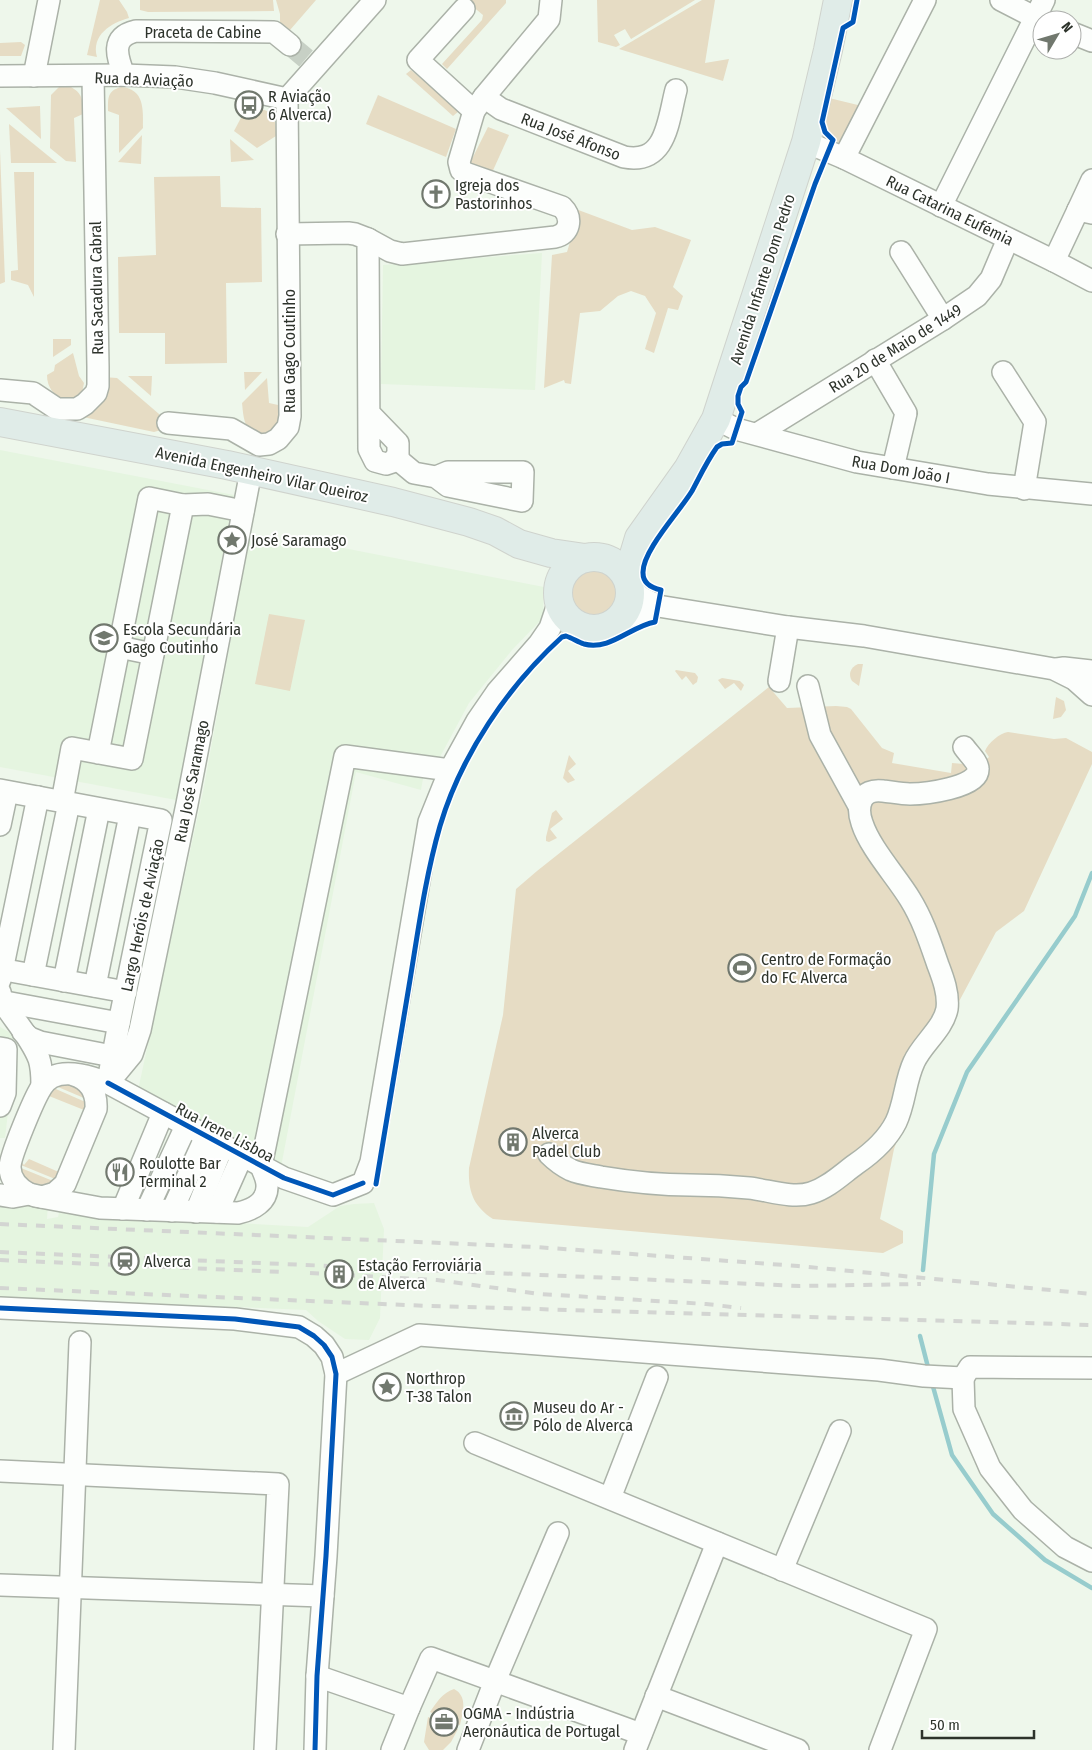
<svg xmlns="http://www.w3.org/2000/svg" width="1092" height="1750" viewBox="0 0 1092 1750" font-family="'Fira Sans Condensed',sans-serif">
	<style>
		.built { fill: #e5f5e0 }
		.green { fill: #e6dcc4 }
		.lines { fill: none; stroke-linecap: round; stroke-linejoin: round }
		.stream { stroke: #97cccd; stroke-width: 4.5 }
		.minor-tunnel { stroke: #c7d0c5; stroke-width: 21; stroke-dasharray: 21 11; stroke-linecap: butt }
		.minor-casing { stroke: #abb2a8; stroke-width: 24 }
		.major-casing { stroke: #cfd3cd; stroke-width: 30 }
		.minor { stroke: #fcfefc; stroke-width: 21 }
		.major { stroke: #e0ece8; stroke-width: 28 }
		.rail { stroke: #d3d5d2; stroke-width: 4; stroke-dasharray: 9 9; stroke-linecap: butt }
		.cycleway-casing { stroke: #fff; stroke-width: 8 }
		.cycleway { stroke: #0057b8; stroke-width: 5 }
		.labels { text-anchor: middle; stroke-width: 4; stroke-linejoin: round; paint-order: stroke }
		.street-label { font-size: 16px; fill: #2d332b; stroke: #fff }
		.poi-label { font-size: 16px; fill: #2d332b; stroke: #fff; text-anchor: start }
	</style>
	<rect width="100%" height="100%" fill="#eef7eb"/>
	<g class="built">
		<polygon points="542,253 535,390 381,384 383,265"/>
		<polygon points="0,450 234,495 176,800 0,767"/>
		<polygon points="249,540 280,545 328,545 544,587 543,618 512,650 469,703 440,757 426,762 421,790 356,772 281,1167 138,1090 203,792"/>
		<polygon points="0,1027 9,1032 16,1043 5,1138 0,1138"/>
		<polygon points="0,1202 48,1204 47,1219 58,1217 59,1213 308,1227 340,1206 354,1204 374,1203 384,1229 380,1318 369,1340 345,1339 318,1321 306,1310 142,1303 138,1307 0,1301"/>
	</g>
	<g class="green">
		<path d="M 100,0 L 119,0 L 127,12 L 129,18 C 111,23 91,35 97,57 L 87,55 Z"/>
		<polygon points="140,0 273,0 274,11 148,12 140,10"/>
		<polygon points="276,0 316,0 290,30 285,27 280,27 280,14"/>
		<polygon points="465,0 506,0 506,3 447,69 442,64 482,20 483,15"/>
		<polygon points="597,0 695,0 631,39 625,29 614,35 620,45 616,47 598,42"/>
		<polygon points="702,0 715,0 705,63 729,59 723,81 619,49"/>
		<polygon points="21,42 25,45 21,56 0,56 0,43"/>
		<polygon points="411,70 459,111 453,116 406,74"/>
		<path d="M 69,86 C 83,93 83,100 83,114 L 74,118 L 76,162 L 66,161 L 50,148 L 51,95 L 59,87 Z"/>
		<path d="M 121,87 C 145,89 143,110 143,128 L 119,153 L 119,115 L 108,111 C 108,98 107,91 121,87 Z"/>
		<polygon points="378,95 456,129 446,157 366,124"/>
		<path d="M 829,98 L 862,106 L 842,143 C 817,137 825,116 829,98 Z"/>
		<polygon points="40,106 41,139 6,108"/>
		<path d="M 252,108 C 272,109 276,116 276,136 L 257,148 L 234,131 L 243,114 Z"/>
		<polygon points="9,124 57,163 11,163"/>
		<polygon points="488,127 509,135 490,177 468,167"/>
		<polygon points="142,135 141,164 118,162"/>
		<polygon points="230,139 254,160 231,162"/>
		<polygon points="0,150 5,282 0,284"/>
		<polygon points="14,172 34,172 34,297 28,285 11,280 11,271 18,270"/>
		<polygon points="220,176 221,207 261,208 262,282 226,283 227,363 165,364 165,333 119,333 118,257 156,255 154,177"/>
		<polygon points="573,208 632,230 655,227 691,240 673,287 683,296 678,310 668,308 654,353 645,349 656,313 645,296 631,291 618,296 600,311 580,313 571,384 565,383 564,380 544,388 552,255 567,252 574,229"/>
		<polygon points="53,339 71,339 71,345 53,357"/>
		<path d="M 73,353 L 79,376 L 84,383 L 81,398 L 65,401 C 54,395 47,388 47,375 L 54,371 L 55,365 Z"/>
		<polygon points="244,372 262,372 245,390"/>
		<polygon points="128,376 152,376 151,396"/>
		<polygon points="103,377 117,378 159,414 163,418 161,430 154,432 83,417"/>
		<path d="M 267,378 L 269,403 L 278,405 C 278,412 280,419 277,425 C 272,435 258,437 250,430 C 243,424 243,411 242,403 Z"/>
		<circle cx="594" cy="593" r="26"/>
		<polygon points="269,614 305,620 290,691 255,684"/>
		<path d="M 858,664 L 863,664 L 859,686 L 852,681 C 848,674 850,668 858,664 Z"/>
		<polygon points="676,670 695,673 698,677 697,682 693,685 686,676 682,680 675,671"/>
		<polygon points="722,678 740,681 744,685 741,691 734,683 725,689 718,680"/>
		<path d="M 769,687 L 787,708 L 836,706 L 847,707 L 851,709 L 882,748 L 894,753 L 892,763 L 951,773 L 952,763 L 964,764 L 971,773 L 989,757 L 985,751 C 988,743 1000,733 1008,732 L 1054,739 L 1066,738 L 1092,752 L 1092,764 L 1024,911 L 996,932 L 922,1071 L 894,1149 L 880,1219 L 903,1231 L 903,1243 L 883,1253 L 493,1219 C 473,1206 468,1191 469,1168 L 503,1015 L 516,889 L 537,871 Z"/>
		<polygon points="1056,697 1064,701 1066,710 1061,717 1053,719"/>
		<polygon points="569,755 576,764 568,771 575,780 568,783 563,778"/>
		<polygon points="556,810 563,819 550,829 557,838 549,842 546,841 546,837 552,813"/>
		<polygon points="70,1080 91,1101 51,1084"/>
		<polygon points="49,1086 90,1104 89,1112 44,1094"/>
		<polygon points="17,1157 24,1165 29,1159 61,1173 60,1181 16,1163"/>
		<polygon points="16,1166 58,1183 31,1189"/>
		<path d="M 454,1689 C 468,1696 463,1713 460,1725 L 450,1721 L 448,1716 L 445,1714 L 440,1717 L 430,1712 C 437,1702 442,1693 454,1689 Z"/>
		<polygon points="428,1717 438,1721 440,1727 443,1728 448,1725 458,1729 451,1742 443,1750 429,1750 424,1742"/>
	</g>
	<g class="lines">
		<g class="stream">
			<polyline points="923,1270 934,1154 967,1072 1075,916 1092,873"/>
			<polyline points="920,1336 929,1371"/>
			<polyline points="932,1383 952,1455 993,1514 1045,1560 1092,1588"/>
		</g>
		<polyline class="minor-tunnel" points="290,45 309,61"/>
		<g class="minor-casing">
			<g id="minor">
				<polyline points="1001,0 1042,21"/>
				<polyline points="464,9 418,60 474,111"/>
				<polyline points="1072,33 1092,41"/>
				<path d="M 124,75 C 117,57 110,37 136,31 L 274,32 L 290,45"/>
				<polyline points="0,76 124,75 175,77 215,83 287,99"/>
				<polyline points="34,76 49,0"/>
				<path d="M 484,97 L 501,109 L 624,157 C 667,165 668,120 676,90"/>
				<polyline points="287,99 375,0"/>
				<polyline points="806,142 844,158 1054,261 1092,281"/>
				<polyline points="844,158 925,0"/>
				<polyline points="941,206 1044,0"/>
				<polyline points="1092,213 1078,210 1092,180"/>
				<polyline points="287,234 348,233 355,234 368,239 369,449 375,461 386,464 392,462 398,455 398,443 369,413"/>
				<path d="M 368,239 L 390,251 L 402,254 L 555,237 C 570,234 573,218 562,207 L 465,173 L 461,170 L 459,162 L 474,111 L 484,97 L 549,19 L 551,0"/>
				<polyline points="901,252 943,319"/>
				<polyline points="1054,261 1078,210"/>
				<polyline points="875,360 906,413 893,468"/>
				<polyline points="1003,372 1035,422 1024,489"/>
				<polyline points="0,390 33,393 57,409 77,409 85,404 96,393 98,386 98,367 93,76"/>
				<polyline points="716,419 736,429 857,462 988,484 1092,494"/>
				<polyline points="168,423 231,429 259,445 269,444 278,439 288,427 290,416 287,99"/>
				<polyline points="757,434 943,319 977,296 991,279 1008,239"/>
				<polyline points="396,458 414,473 436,477 448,486 522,501 523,472 448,472 436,477"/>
				<polyline points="183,505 208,504 243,511"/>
				<polyline points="630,588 642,598 658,606 788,627 864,636 1054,669 1074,679 1092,695"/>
				<polyline points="616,622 637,613 658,606"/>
				<polyline points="119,647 153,654"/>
				<polyline points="1057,669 1064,668 1092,671"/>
				<polyline points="779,681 788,627"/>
				<polyline points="808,686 820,735 859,806"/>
				<polyline points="0,790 161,820 119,1023 0,1001"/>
				<polyline points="62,802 72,748 132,759 183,505 149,498 98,753"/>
				<polyline points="0,825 7,792"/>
				<polyline points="0,969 126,992"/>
				<polyline points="33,975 69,803"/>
				<polyline points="0,980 38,797"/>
				<polyline points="64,981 99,809"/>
				<polyline points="95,986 130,815"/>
				<path d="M 0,992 L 2,1001 C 14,1020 31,1038 39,1059 C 42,1068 42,1077 42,1086"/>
				<polyline points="23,1032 30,1038 40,1042 112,1056"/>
				<polyline points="0,1048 6,1049 5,1093 0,1106"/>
				<polyline points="108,1081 119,1023"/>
				<polyline points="108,1083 132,1054 140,1030 187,804 251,471"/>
				<path d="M 549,1154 C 555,1160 563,1166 571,1170 C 580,1174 591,1175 601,1177 C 631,1182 660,1185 690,1185 C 710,1185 729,1186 749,1188 C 768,1190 792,1199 811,1193 C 828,1188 842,1174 856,1164 C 872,1153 887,1140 896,1122 C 905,1103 905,1081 914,1062 C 922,1044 943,1029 947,1009 C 949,994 943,978 938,965 C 930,942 923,920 910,899 C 896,876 870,848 862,823 C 856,806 861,788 883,791 C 892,792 901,794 910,794 C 923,794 979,788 978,769 C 978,762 968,753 964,747"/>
				<path d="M 29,1194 C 18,1188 10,1180 10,1167 C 10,1156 34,1099 41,1088 C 43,1084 47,1080 52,1077 C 68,1069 92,1077 108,1083 L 284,1178 L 333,1195 L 363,1183 L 371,1162 L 429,822 L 450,770 L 477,721 L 497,692 L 539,644 L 550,628 L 559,601"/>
				<path d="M 0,1195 L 13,1197 L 29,1194 L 42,1197 L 55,1193 L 65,1184 L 96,1109 C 97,1093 90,1080 74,1075"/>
				<path d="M 35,1196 L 100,1208 L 238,1213 C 252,1210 268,1202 267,1185 C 267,1179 263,1171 261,1166 L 345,756 L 450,770"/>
				<polyline points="123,1209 163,1113"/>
				<polyline points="147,1210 186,1126"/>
				<polyline points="172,1211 206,1136"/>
				<polyline points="196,1212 223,1145"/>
				<polyline points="217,1212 242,1156"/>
				<polyline points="0,1308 235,1319 299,1327 314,1336 324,1345 332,1357 336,1374 326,1556 317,1676 315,1750"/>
				<polyline points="336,1374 419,1335 879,1370 924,1376 963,1378 970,1367 1092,1368"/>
				<polyline points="963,1378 964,1409 990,1468 1023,1510 1065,1547 1092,1561"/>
				<polyline points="475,1443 926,1629 880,1750"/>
				<polyline points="0,1471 278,1484 265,1750"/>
				<polyline points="610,1498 657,1377"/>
				<polyline points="782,1570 840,1431"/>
				<polyline points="0,1585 323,1596"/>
				<polyline points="317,1676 409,1708 392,1750"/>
				<polyline points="656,1696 798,1750"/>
				<polyline points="409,1708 431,1658 641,1734"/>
				<polyline points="64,1750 80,1342"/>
				<polyline points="468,1750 495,1681 558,1533"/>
				<polyline points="635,1750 717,1543"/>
			</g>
		</g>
		<g class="major-casing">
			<g id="major">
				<polyline points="0,422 227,465 393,502 469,522 495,531 519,544 551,553 585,558"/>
				<circle cx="594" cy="593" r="36"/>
				<polyline points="629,583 633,558 639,538 688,469 716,419 806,142 828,50 838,0"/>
			</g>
		</g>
		<use href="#minor" class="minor"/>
		<use href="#major" class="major"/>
		<g class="rail">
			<polyline points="0,1224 536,1247 798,1266 1092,1294"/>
			<polyline points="0,1252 800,1286 921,1284"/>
			<polyline points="0,1260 283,1272"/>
			<polyline points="310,1273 437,1280 540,1294 706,1304 741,1308"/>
			<polyline points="0,1288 431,1306 1092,1325"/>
		</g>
		<g class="cycleway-casing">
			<g id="cycleway">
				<polyline points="108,1083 284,1178 333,1195 363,1183"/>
				<path d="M 376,1184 C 387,1118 398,1052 409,986 C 418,932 425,878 440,826 C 461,755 508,686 562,637 L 566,636 C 572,638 578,642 584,644 C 610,651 631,626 655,622 L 661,590 C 652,588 643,584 643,573 C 642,551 680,511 692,491 C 700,476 707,461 717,447 L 722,444 L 732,443 L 742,412 L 738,404 L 738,396 L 741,387 L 746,382 L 815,184 L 833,140 L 825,132 L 822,122 L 843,28 L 853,22 L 857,0"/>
				<polyline points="0,1308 235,1319 299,1327 314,1336 324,1345 332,1357 336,1374 326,1556 317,1676 315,1750"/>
			</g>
		</g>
		<use href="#cycleway" class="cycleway"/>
	</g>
	<defs>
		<g id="bus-ring" transform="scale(1.4375)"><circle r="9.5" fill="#fff" stroke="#71786e" stroke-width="1.5"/><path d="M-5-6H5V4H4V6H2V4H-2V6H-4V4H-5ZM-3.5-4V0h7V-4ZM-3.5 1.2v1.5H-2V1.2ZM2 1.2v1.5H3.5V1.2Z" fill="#71786e"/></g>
		<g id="church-ring" transform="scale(1.4375)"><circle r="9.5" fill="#fff" stroke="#71786e" stroke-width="1.5"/><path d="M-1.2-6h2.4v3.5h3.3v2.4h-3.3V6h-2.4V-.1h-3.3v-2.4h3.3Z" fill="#71786e"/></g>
		<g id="sight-ring" transform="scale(1.4375)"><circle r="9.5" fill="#fff" stroke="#71786e" stroke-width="1.5"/><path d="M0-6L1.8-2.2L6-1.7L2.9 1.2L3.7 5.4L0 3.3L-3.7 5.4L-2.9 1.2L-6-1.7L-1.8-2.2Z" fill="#71786e"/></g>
		<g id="school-ring" transform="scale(1.4375)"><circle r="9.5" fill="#fff" stroke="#71786e" stroke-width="1.5"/><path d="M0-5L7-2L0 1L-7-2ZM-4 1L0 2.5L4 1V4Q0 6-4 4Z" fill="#71786e"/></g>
		<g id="stadium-ring" transform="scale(1.4375)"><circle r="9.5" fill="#fff" stroke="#71786e" stroke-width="1.5"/><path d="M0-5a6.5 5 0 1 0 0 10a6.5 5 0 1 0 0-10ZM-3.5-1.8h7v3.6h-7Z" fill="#71786e"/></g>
		<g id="building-ring" transform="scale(1.4375)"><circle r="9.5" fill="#fff" stroke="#71786e" stroke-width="1.5"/><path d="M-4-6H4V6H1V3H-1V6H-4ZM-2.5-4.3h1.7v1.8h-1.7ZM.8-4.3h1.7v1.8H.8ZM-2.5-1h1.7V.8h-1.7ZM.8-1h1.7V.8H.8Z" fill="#71786e"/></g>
		<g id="restaurant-ring" transform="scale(1.4375)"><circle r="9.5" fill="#fff" stroke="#71786e" stroke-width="1.5"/><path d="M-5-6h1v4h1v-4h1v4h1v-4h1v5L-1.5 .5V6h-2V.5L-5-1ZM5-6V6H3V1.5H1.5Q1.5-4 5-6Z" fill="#71786e"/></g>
		<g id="station-ring" transform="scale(1.4375)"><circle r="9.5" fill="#fff" stroke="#71786e" stroke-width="1.5"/><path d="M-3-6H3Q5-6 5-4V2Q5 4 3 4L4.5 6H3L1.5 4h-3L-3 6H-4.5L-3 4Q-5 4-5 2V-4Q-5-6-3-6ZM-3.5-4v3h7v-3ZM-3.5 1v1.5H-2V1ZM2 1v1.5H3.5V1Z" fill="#71786e"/></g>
		<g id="museum-ring" transform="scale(1.4375)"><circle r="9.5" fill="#fff" stroke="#71786e" stroke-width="1.5"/><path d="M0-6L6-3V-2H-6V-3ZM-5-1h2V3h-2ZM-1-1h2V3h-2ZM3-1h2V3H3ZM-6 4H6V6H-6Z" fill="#71786e"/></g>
		<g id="office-ring" transform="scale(1.4375)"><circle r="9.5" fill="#fff" stroke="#71786e" stroke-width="1.5"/><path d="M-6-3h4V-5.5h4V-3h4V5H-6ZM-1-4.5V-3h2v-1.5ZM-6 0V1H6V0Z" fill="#71786e"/></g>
	</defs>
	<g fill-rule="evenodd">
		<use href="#bus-ring" x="249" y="105"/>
		<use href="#church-ring" x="436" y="194"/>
		<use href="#sight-ring" x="232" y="540"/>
		<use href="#school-ring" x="104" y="638"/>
		<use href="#stadium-ring" x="742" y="968"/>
		<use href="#building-ring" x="513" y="1142"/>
		<use href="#restaurant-ring" x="120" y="1172"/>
		<use href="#station-ring" x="125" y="1261"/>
		<use href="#building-ring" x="339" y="1274"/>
		<use href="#sight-ring" x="387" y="1387"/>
		<use href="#museum-ring" x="514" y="1416"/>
		<use href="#office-ring" x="444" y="1722"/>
	</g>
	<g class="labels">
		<g class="street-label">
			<text x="203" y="38">Praceta de Cabine</text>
			<text transform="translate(144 79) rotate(2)" y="6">Rua da Aviação</text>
			<text transform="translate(571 136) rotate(21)" y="6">Rua José Afonso</text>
			<text transform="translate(950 210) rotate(26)" y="6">Rua Catarina Eufémia</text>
			<text transform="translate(762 279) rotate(-72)" y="6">Avenida Infante Dom Pedro</text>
			<text transform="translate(96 288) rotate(-91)" y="6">Rua Sacadura Cabral</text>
			<text transform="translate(895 348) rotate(-32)" y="6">Rua 20 de Maio de 1449</text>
			<text transform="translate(289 351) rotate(-90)" y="6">Rua Gago Coutinho</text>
			<text transform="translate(901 469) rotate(10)" y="6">Rua Dom João I</text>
			<text transform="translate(262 474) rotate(12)" y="6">Avenida Engenheiro Vilar Queiroz</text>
			<text transform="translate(191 781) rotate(-79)" y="6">Rua José Saramago</text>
			<text transform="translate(142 915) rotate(-78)" y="6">Largo Heróis de Aviação</text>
			<text transform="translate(225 1132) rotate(28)" y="6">Rua Irene Lisboa</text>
		</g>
		<g class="poi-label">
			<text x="268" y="102">R Aviação<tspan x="268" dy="18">6 Alverca)</tspan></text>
			<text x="455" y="191">Igreja dos<tspan x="455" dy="18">Pastorinhos</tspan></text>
			<text x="251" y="546">José Saramago</text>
			<text x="123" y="635">Escola Secundária<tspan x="123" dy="18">Gago Coutinho</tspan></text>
			<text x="761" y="965">Centro de Formação<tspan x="761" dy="18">do FC Alverca</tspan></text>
			<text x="532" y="1139">Alverca<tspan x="532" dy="18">Padel Club</tspan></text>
			<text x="139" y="1169">Roulotte Bar<tspan x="139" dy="18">Terminal 2</tspan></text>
			<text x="144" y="1267">Alverca</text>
			<text x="358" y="1271">Estação Ferroviária<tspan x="358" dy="18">de Alverca</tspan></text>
			<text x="406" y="1384">Northrop<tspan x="406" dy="18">T-38 Talon</tspan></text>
			<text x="533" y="1413">Museu do Ar -<tspan x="533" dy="18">Pólo de Alverca</tspan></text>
			<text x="463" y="1719">OGMA - Indústria<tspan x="463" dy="18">Aeronáutica de Portugal</tspan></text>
		</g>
	</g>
	<g transform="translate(1057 35) rotate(52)"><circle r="24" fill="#ffffff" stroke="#abadaa"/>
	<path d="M0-4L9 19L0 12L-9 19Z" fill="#71786e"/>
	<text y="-8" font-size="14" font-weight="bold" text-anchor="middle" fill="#2d332b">N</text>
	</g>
	<path d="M922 1730v8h112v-8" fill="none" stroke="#2d332b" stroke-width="2.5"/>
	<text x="930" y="1730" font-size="15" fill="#2d332b" stroke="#ffffff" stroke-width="4" paint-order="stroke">50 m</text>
</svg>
